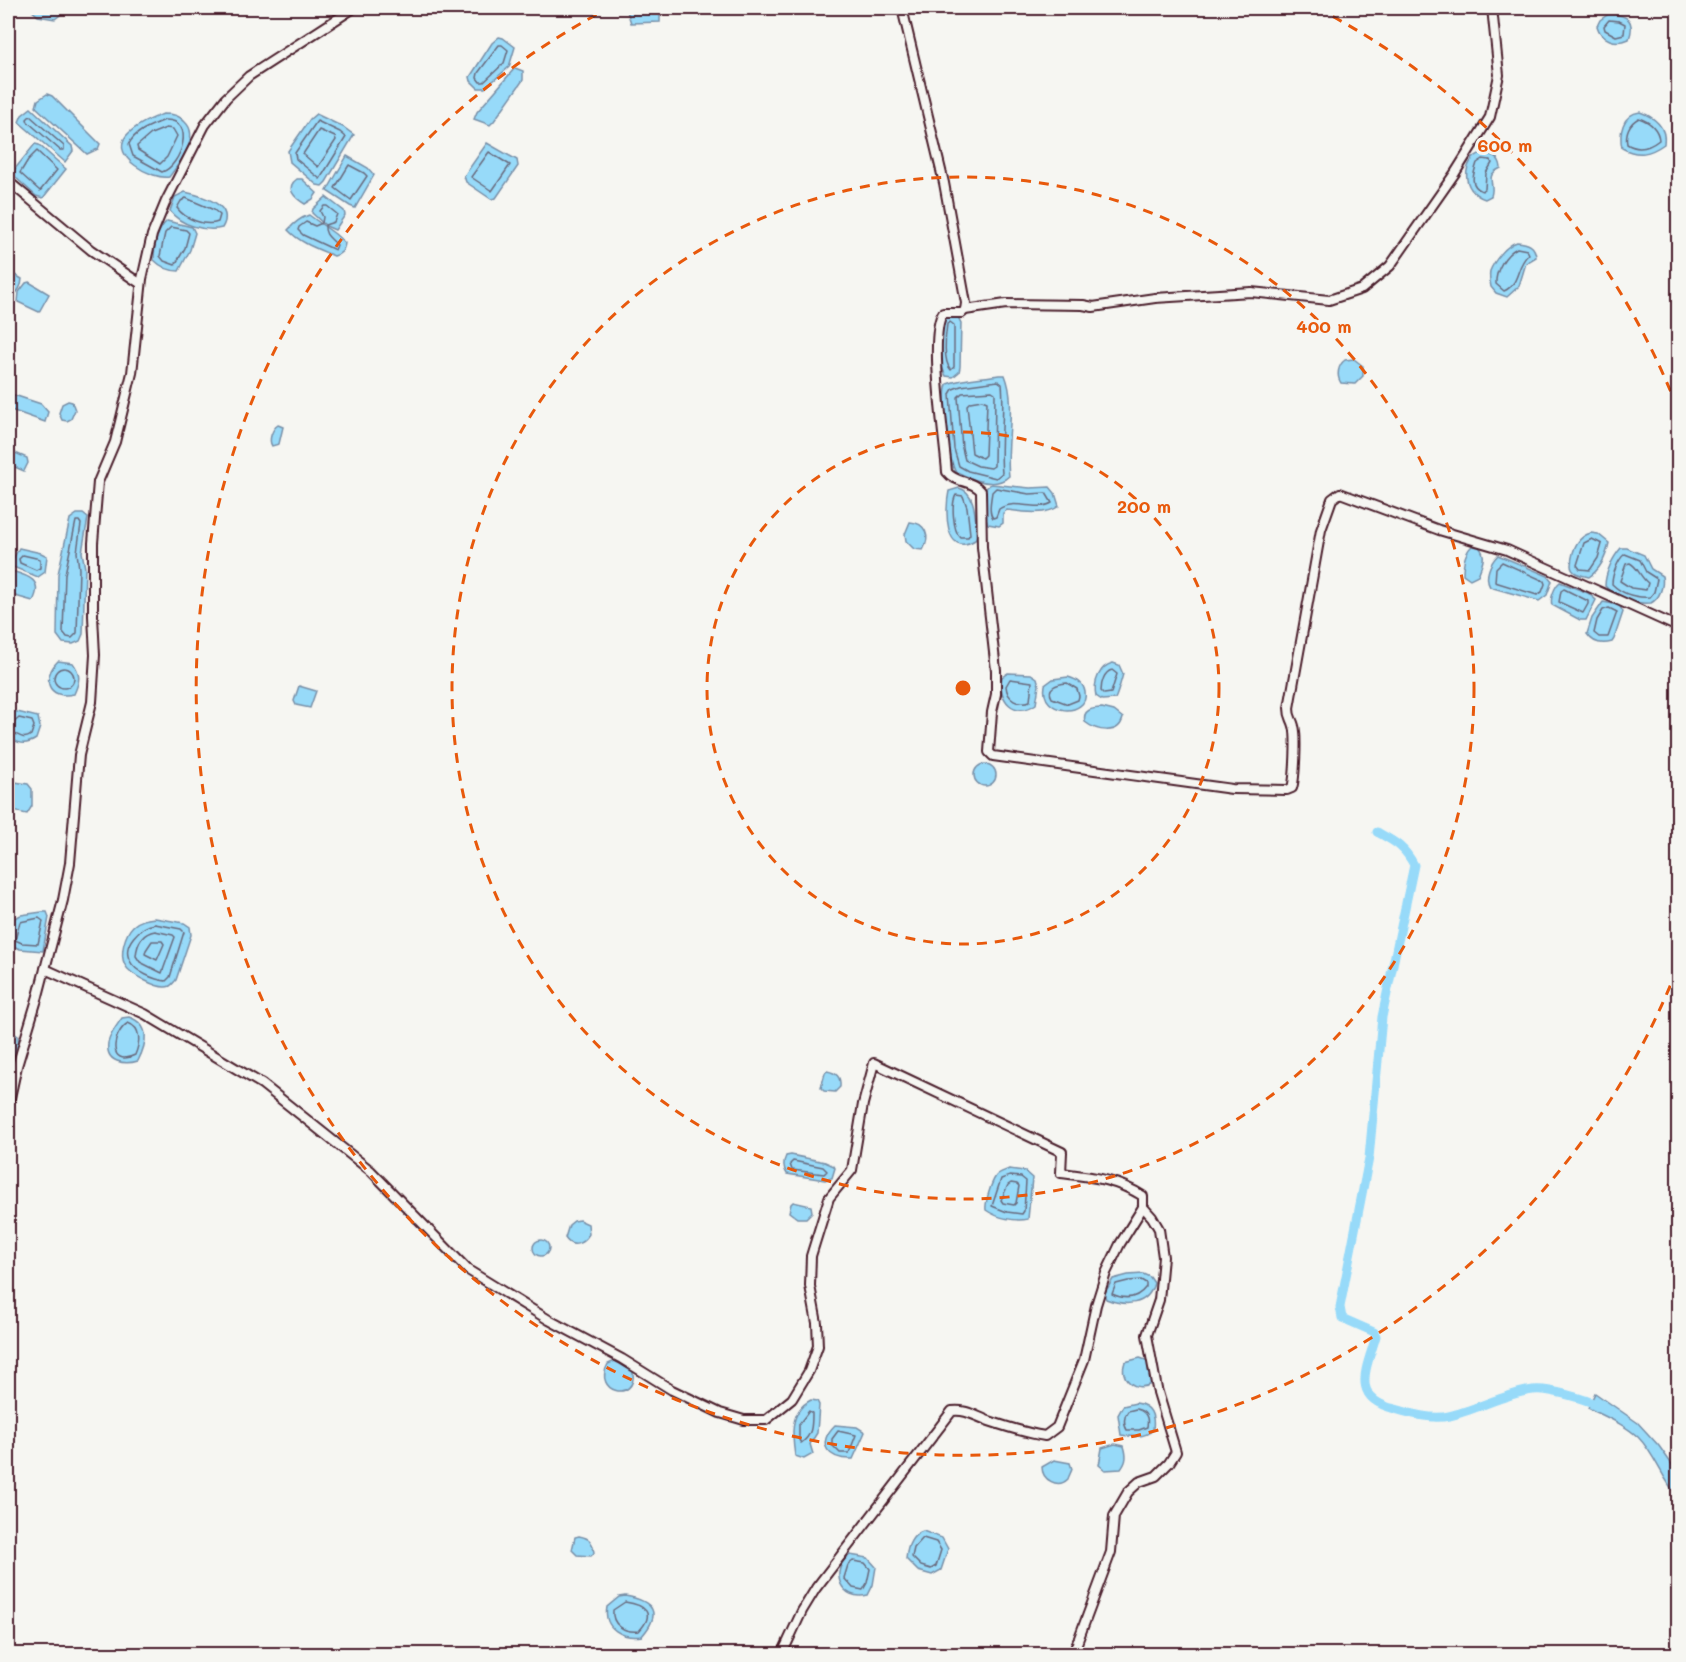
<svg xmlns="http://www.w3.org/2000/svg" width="1686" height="1662" viewBox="0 0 1686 1662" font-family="Mali,sans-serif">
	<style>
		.water { fill: #97daf9; stroke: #788fa7; stroke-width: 1.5 }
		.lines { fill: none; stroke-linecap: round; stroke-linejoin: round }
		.shore { stroke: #696a7d; stroke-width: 1.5 }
		.canal { stroke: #97daf9; stroke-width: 9 }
		.street-casing { stroke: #4a1f2b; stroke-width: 12 }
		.street { stroke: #f6f6f2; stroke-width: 8 }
		.ring { fill: none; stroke: #e8590c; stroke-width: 3; stroke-dasharray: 10 8 }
		.centre { fill: #e8590c; stroke: #f6f6f2; stroke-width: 3 }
		.ring-label { font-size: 18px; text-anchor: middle; font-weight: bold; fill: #e8590c; stroke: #f6f6f2; stroke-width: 6; stroke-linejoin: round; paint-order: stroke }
	</style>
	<rect width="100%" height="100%" fill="#f6f6f2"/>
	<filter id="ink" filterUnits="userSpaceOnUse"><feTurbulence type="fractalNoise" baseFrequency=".0167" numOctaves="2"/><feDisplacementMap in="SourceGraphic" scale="12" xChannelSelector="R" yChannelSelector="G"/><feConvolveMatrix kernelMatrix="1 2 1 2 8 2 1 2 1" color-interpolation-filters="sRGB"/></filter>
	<g filter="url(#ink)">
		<g class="water">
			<path d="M 29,8 L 62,8 C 63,14 59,16 55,19 L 38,16 Z"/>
			<polygon points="626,8 660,8 660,22 631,23"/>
			<path d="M 1610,13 C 1627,16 1636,19 1629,39 C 1616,45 1601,40 1597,26 L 1600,20 Z"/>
			<polygon points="499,37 503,38 515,47 509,67 485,88 478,88 471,81 470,77 492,43"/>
			<polygon points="515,68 523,71 523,80 494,121 490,125 474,119 477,112"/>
			<polygon points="47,94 52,96 100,144 98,149 87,154 36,107 38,100"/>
			<polygon points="31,108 72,146 73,151 65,162 19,122 22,115"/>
			<path d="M 1640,112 C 1654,117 1667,127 1664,144 C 1650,154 1638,157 1622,148 C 1619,134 1622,114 1640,112 Z"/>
			<path d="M 163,114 C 173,114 179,115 185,122 C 201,137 179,164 169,177 C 152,180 110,157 126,136 C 135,125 151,119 163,114 Z"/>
			<polygon points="316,114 343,127 354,135 326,182 322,186 317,185 290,162 288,151 310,119"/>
			<polygon points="487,143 517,160 518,166 496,198 491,199 466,182 464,176"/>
			<polygon points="35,144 39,145 66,169 43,198 36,196 15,177 14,170"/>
			<path d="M 1482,153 C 1492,155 1500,156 1501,168 C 1483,176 1496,183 1491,196 L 1485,199 C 1460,191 1462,159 1482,153 Z"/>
			<polygon points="347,156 368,168 374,175 355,208 350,206 327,191"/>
			<path d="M 297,179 L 302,179 L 317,193 L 313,199 L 305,204 C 295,198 284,188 297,179 Z"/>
			<path d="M 185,192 C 203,196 236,205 222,228 C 205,232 180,225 170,211 L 175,197 Z"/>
			<polygon points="326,197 344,211 345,215 335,230 326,226 312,213 313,209"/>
			<path d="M 309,215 L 335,234 L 345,243 C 344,251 341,254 334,256 C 318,249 300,243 288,230 C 294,223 300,218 309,215 Z"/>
			<path d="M 167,221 L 192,227 L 195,233 L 190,250 L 179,271 C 170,271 161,267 154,260 C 154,246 157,230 167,221 Z"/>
			<path d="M 1517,242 C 1528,243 1535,245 1536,257 L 1526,263 L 1519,286 L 1507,297 L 1496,293 L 1491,287 C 1490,282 1489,276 1490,271 C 1494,261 1506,245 1517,242 Z"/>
			<path d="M 8,271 L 22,279 C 22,285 18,293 12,296 L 8,294 Z"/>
			<polygon points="29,282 49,294 39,312 18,302 19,292 26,283"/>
			<polygon points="946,316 958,317 961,323 960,367 959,372 953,377 946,376 941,365 940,337 941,325"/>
			<path d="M 1354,359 L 1363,366 L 1363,376 L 1355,384 L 1341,383 C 1336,376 1338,365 1345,360 Z"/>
			<path d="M 999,375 L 1005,375 C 1017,404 1005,445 1009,476 C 995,490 970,479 955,471 C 948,456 942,400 947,384 C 964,378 982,378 999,375 Z"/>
			<polygon points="8,393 41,404 48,412 45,422 8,409"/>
			<polygon points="68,401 72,402 75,410 71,419 67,421 62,420 59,413 62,404"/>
			<path d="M 278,425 L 283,427 L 279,444 L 272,446 C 268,440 272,429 278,425 Z"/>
			<polygon points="13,452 27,458 28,463 24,471 8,464 8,456"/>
			<path d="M 991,484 L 1030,488 L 1050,487 L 1055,493 L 1059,506 C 1047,516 1022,512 1007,510 L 1003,513 L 1003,523 L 999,526 L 988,524 L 985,517 L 986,488 Z"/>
			<path d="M 959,488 C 977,492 975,521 977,535 L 975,540 C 944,559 945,509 949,491 Z"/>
			<polygon points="77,514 83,514 88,518 82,552 85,568 83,634 80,641 73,644 63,643 57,635 58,574 70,519"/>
			<path d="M 910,522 C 926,523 931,537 923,550 L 914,549 L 906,541 L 905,534 Z"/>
			<path d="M 1591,533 L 1598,534 L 1609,543 C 1606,557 1601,569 1589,577 C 1581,575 1571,574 1571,565 C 1572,551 1576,537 1591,533 Z"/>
			<path d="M 1472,546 L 1479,547 C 1487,555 1482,565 1478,575 L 1470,579 L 1463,574 C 1463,564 1464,553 1472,546 Z"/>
			<polygon points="19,548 41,553 47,556 45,572 38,577 13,567 12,561"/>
			<path d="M 1621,548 L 1627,548 L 1644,555 L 1651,569 L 1662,576 C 1664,586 1660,598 1651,603 C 1633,604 1617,600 1605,586 C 1605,573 1613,557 1621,548 Z"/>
			<path d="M 1498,555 L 1548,576 L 1552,581 L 1547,595 L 1539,601 L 1490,587 C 1484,577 1490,563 1498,555 Z"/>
			<path d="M 8,570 C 24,575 45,578 33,601 L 8,594 Z"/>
			<path d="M 1560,582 L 1588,593 L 1596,600 L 1586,620 L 1580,620 L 1552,605 C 1550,599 1554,587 1560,582 Z"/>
			<path d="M 1603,602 L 1619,605 L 1623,612 L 1614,639 L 1612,642 C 1602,645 1593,643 1587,634 L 1592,618 Z"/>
			<path d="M 58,661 L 73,663 C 81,674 80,681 74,694 C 47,700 41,678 58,661 Z"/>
			<path d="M 1113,663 L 1119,665 L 1123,674 C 1121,681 1118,693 1115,699 L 1102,700 L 1096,696 C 1093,683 1099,666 1113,663 Z"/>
			<path d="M 1008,673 L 1031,674 L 1037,678 L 1039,685 L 1036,704 C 1015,719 997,700 1002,677 Z"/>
			<path d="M 1068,677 C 1077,680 1083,682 1085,692 C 1090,717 1039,717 1045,685 L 1053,679 Z"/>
			<polygon points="299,686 316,691 310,708 296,705 294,701"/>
			<path d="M 1102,708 L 1114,711 L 1123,718 C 1119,736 1096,731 1085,722 C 1082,710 1092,708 1102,708 Z"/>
			<path d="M 13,711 L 38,717 L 40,727 L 36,739 C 25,746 18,744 8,736 L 9,723 Z"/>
			<circle cx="985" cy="775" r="11"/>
			<polygon points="8,781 28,784 32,789 32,806 27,814 8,810"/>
			<polygon points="42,912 47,912 49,917 43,951 20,949 8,944 14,918 21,915"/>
			<path d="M 155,918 L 184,923 L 190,927 L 191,935 L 176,980 C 174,982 172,985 170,986 C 160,991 129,974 125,965 C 119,954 125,934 133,926 C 139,920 147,919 155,918 Z"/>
			<path d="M 129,1017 C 151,1025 147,1043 138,1061 C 125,1065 105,1063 108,1043 C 110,1034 117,1025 122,1018 Z"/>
			<polygon points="8,1030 18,1036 19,1050 14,1055 8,1053"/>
			<path d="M 827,1071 C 837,1073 841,1077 840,1087 L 835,1092 L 824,1091 L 821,1088 L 825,1073 Z"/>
			<path d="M 791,1155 L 825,1162 L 834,1166 L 835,1168 L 832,1178 L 825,1180 L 787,1174 C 783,1168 783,1162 786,1156 Z"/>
			<path d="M 1009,1169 L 1024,1171 L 1032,1178 L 1028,1219 C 1016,1222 997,1218 986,1210 C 985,1202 991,1183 996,1176 C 999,1172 1005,1171 1009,1169 Z"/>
			<polygon points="793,1202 811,1206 812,1212 806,1218 797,1218 789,1212 791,1204"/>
			<path d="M 579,1220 L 588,1224 L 589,1234 C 583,1244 572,1249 565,1238 L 569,1225 L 574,1221 Z"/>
			<circle cx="541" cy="1248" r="8"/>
			<path d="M 1143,1274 L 1150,1277 L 1154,1283 C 1148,1307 1124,1306 1106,1299 L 1104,1294 L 1113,1279 L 1128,1275 Z"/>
			<path d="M 1140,1358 L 1149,1361 L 1152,1374 L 1151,1384 C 1136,1393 1118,1379 1125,1362 Z"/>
			<path d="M 615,1361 L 625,1364 L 633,1372 C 637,1403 592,1393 608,1364 Z"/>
			<path d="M 1595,1393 L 1638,1423 L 1659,1446 L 1678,1473 L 1678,1497 C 1662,1479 1655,1454 1638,1437 C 1624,1424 1606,1417 1588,1408 Z"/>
			<path d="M 811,1400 L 817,1401 L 819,1405 L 817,1433 L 810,1444 L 813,1454 L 804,1459 L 795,1456 C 792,1436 789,1411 811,1400 Z"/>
			<path d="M 1136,1403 C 1151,1405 1155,1415 1153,1430 C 1144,1438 1132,1437 1121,1435 L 1118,1415 L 1123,1406 Z"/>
			<path d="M 835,1425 L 857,1427 L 865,1432 L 853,1459 C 829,1460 815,1445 835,1425 Z"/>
			<path d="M 1115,1444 L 1124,1446 C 1127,1456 1127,1461 1121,1469 L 1105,1470 L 1099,1465 L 1102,1448 Z"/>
			<path d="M 1054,1460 L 1070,1463 L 1072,1469 C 1072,1470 1068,1478 1068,1479 C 1058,1489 1042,1480 1042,1467 Z"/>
			<path d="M 923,1531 L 942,1538 L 948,1549 L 941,1570 L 932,1575 L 918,1571 L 906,1559 C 907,1548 911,1535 923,1531 Z"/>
			<path d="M 579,1536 C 590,1538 593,1542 594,1553 L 591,1556 L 577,1555 L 572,1550 L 575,1537 Z"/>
			<path d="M 850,1555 L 868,1558 L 876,1567 L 873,1585 L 868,1595 C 841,1602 828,1571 850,1555 Z"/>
			<path d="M 625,1596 C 654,1601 662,1613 642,1636 C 623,1639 603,1629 607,1607 L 619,1597 Z"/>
		</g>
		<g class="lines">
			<g class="shore">
				<polygon points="1609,20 1619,21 1625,24 1624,34 1616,36 1605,30 1604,26"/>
				<polygon points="499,45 502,45 508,50 504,63 484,82 480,82 477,78 478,73"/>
				<polygon points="30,116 64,146 64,150 60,150 28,122 27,119"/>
				<path d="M 1639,118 C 1650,122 1658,128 1659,140 C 1649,148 1638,151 1627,144 C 1625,133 1629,123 1639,118 Z"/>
				<path d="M 165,120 C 197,119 181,166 162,172 L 133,156 L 129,144 C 135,131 152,125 165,120 Z"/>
				<polygon points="317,121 340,132 346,137 320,179 296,159 295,153"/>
				<polygon points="166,128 173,129 177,136 167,157 160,164 138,150 137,146 151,134"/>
				<polygon points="319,130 335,137 336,140 318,167 303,154"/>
				<polygon points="37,151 57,170 40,191 20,173 28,160"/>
				<polygon points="489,152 510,165 492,191 471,177"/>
				<path d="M 1483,159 L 1490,160 L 1492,163 L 1486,173 L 1485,189 L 1482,191 C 1469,185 1473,175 1477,163 Z"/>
				<polygon points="349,165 364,173 367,176 351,200 335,188"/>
				<path d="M 186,198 L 214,210 L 220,215 L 218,222 C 205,227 185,219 177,208 L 181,201 Z"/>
				<path d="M 324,206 L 327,206 L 337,214 L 334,222 L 325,225 C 324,236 331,238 337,245 L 335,250 L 303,235 L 298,230 L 299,227 L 306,222 L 315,226 L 322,223 L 323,217 L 320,211 Z"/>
				<polygon points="171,227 186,230 189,233 185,248 175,265 164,261 160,256 165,233"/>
				<path d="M 1517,248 L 1527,250 L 1529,254 C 1515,266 1521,283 1504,291 L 1496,284 C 1495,271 1505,254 1517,248 Z"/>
				<path d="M 950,322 L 954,325 L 954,367 L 951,370 C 943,362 945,337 947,324 Z"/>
				<path d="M 998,381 L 1002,384 C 1005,414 999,443 1002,473 L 996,478 L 968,471 L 959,466 L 954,449 L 950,394 L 953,389 L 961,386 Z"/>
				<polygon points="992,391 995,393 994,466 991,468 978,466 965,460 962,448 958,397 962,393"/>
				<polygon points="982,400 987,402 985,455 982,458 972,453 967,405 970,402"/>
				<path d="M 996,488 L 1029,494 L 1046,493 L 1052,503 C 1037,512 1014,498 999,509 L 996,517 L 993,518 C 988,512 991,500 992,492 Z"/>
				<path d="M 956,495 L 963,496 L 967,507 L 970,534 L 968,537 L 960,537 C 953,531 951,503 956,495 Z"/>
				<polygon points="76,521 79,521 81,524 77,552 79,569 77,633 72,638 67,637 63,632 65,574"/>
				<polygon points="1592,539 1602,544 1598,558 1590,570 1580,569 1577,565 1584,543"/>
				<path d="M 1625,554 L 1640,560 L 1646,572 L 1657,579 L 1654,592 L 1650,597 C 1635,598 1622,594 1612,584 C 1612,575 1618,559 1625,554 Z"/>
				<polygon points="23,555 40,559 40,568 36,570 20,563 19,559"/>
				<polygon points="1502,562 1544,581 1545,584 1542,592 1537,595 1495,582 1496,568"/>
				<path d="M 1630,563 C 1638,567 1640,577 1648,583 L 1646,590 L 1631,588 L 1620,581 L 1626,564 Z"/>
				<polygon points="1564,589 1588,601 1588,604 1583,613 1559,602 1561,591"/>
				<polygon points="1609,608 1617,612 1608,637 1599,637 1594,633 1597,620 1603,610"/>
				<circle cx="64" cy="678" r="10"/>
				<path d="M 1112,670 L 1117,674 L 1111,693 L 1104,694 L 1101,691 C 1101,683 1104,672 1112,670 Z"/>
				<path d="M 1010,679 L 1032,682 L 1030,701 C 1018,705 1007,699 1006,686 Z"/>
				<path d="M 1067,683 L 1077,689 L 1079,696 L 1078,700 L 1068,704 L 1052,698 C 1046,687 1057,684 1067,683 Z"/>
				<path d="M 8,725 L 12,724 L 19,718 L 32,721 L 34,726 L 31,735 C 22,742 17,732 8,732"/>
				<polygon points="39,918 43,921 38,944 22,943 15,940 20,922"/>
				<path d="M 155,924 L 181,929 L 184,932 L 170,977 L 166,981 C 155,980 135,972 130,961 C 121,945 140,926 155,924 Z"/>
				<path d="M 155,931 L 173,935 L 175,937 L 162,973 L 140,962 L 136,956 C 137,944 142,933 155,931 Z"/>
				<polygon points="152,941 162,941 164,944 157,960 145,954 146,950"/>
				<path d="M 128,1023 C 142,1028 140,1043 135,1055 C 108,1068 111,1034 128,1023 Z"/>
				<polygon points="793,1161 823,1167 827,1171 824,1174 792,1170 790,1164"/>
				<polygon points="1010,1176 1021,1177 1026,1181 1024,1211 1022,1214 1007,1212 992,1206 1001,1179"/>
				<polygon points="1011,1183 1017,1184 1019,1186 1016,1203 1014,1205 1003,1203 1001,1200 1008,1185"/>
				<path d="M 1128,1281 L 1141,1280 L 1146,1283 L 1146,1287 C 1137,1299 1125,1300 1112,1294 L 1116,1284 Z"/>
				<path d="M 1136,1409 C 1146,1411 1149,1417 1147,1427 L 1139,1430 L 1127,1430 C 1123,1424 1124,1416 1128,1411 Z"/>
				<path d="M 809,1411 L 812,1413 C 812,1426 812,1436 801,1443 L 799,1440 L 799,1424 Z"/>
				<polygon points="838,1431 856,1435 849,1453 840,1453 832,1445 832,1439"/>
				<polygon points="923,1538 936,1542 941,1550 936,1566 931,1569 921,1566 912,1557 914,1548"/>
				<polygon points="853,1561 865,1563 870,1569 867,1583 863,1590 853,1588 844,1578 848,1565"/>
				<path d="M 625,1602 C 645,1605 656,1613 639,1631 C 625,1633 611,1625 613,1610 Z"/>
			</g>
			<path class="canal" d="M 1377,832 C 1395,842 1404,846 1414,865 L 1382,1017 L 1369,1158 L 1340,1307 L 1342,1318 L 1374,1332 L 1376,1336 C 1367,1368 1349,1398 1395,1409 C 1412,1414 1432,1420 1449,1416 C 1476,1410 1506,1393 1533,1390 C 1549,1388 1585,1399 1600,1406"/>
			<g class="street-casing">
				<g id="street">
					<path d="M 902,8 L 944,183 L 966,303 L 965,310 L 962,313 L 943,313 C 928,334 945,442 947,472 C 955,483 972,480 981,491 L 982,547 L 996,670 L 996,694 L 992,712 L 989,752 L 993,756 L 1232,789 L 1287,790 L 1292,788 C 1295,779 1297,735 1294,726 C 1292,718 1289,718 1289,708 L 1321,530 L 1332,499 L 1340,493 L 1439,530 L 1507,550 L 1678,627"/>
					<polyline points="8,181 91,250 141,284"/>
					<polyline points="965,310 1006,304 1083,305 1093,307 1155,298 1251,292 1329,300 1362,289 1390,266 1455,173 1490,117 1499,75 1492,8"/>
					<path d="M 45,969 L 145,1014 L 262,1084 L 371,1171 L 468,1270 L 549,1320 L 622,1359 L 672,1390 L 720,1413 L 744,1420 L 766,1420 L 792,1399 L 809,1371 L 818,1346 L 817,1323 L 810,1286 L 811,1256 L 829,1198 L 852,1170 L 863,1104 L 874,1063 L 1062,1152 L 1061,1173 C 1092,1177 1116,1179 1143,1196 L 1143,1207 L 1120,1244 L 1106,1273 L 1096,1305 L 1084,1360 L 1057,1427 L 1045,1436 C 1025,1433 1007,1427 989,1421 C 975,1416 966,1409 952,1411 L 816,1588 L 802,1611 L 782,1654"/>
					<polyline points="8,1107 17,1066 38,996 63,900 70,863 79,755 92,702 95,655 93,616 93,543 98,482 115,442 132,373 142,279 152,235 166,201 205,125 226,98 249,76 354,8"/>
					<polyline points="1073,1654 1111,1552 1114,1516 1128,1492 1139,1482 1156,1476 1169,1463 1176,1452 1157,1389 1147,1335 1159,1300 1163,1257 1159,1229 1152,1217 1143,1207"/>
				</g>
			</g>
			<use href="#street" class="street"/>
		</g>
	</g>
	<g class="ring">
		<circle cx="963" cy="688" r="256"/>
		<circle cx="963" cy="688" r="511"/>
		<path d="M1677 969A767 767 0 1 1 609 8M1317 8A767 767 0 0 1 1677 407"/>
	</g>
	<circle cx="963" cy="688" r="9" class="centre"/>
	<g class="ring-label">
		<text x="1505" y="152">600 m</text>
		<text x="1324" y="333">400 m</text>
		<text x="1144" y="513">200 m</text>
	</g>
	<rect width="1686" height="1662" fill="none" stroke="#f6f6f2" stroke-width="30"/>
	<rect x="15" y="15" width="1656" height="1632" fill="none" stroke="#4a1f2b" stroke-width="2" filter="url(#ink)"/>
</svg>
